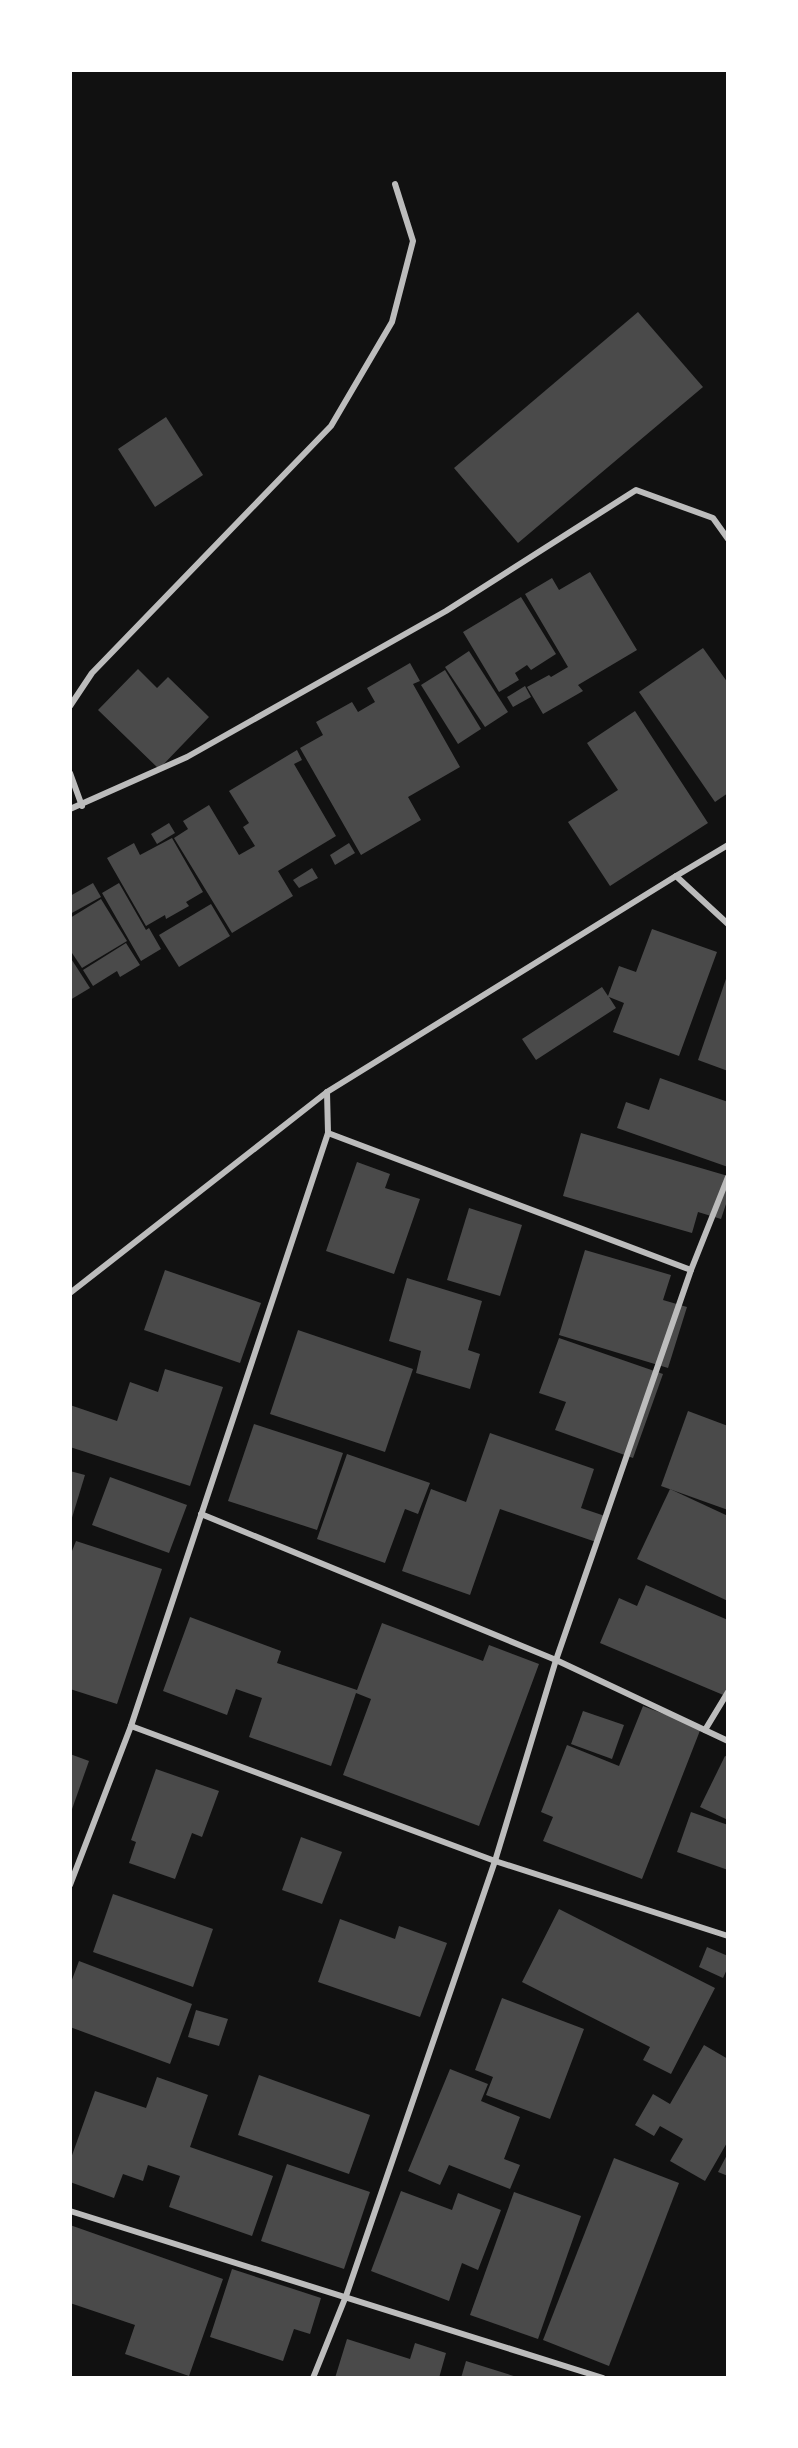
<svg xmlns="http://www.w3.org/2000/svg" width="798" height="2448" viewBox="0 0 798 2448" font-family="Roboto,sans-serif">
	<style>
		.building { fill: #4a4a4a }
		.lines { fill: none; stroke-linecap: round; stroke-linejoin: round }
		.minor { stroke: #bcbcbc; stroke-width: 6 }
	</style>
	<rect width="100%" height="100%" fill="#111"/>
	<g class="building">
		<polygon points="638,312 703,387 518,543 454,468"/>
		<polygon points="166,417 203,475 155,507 118,449"/>
		<polygon points="590,572 637,650 578,685 583,691 543,714 527,687 549,675 551,677 568,667 525,594 552,578 559,590"/>
		<polygon points="521,597 556,654 531,670 527,665 515,673 519,680 499,692 463,632"/>
		<polygon points="703,648 728,683 728,793 715,802 639,692"/>
		<polygon points="469,651 508,712 485,727 445,667"/>
		<polygon points="410,663 420,681 413,684 460,767 408,797 421,820 361,855 300,748 323,735 316,722 352,702 358,712 375,702 367,688"/>
		<polygon points="138,669 157,688 168,677 209,717 159,769 98,710"/>
		<polygon points="445,670 481,729 458,744 421,685"/>
		<polygon points="525,686 531,697 513,707 507,697"/>
		<polygon points="635,711 708,823 610,886 568,822 618,790 587,743"/>
		<polygon points="297,750 302,760 294,764 336,836 278,871 293,896 232,933 174,838 188,829 183,821 209,805 239,855 255,846 243,827 249,823 229,791"/>
		<polygon points="169,823 175,833 157,844 151,834"/>
		<polygon points="172,838 203,892 186,902 189,906 166,919 165,915 146,926 107,858 134,843 140,855"/>
		<polygon points="349,843 355,853 335,865 330,855"/>
		<polygon points="312,868 318,878 299,888 293,880"/>
		<polygon points="93,883 101,897 70,914 70,896"/>
		<polygon points="119,883 146,930 149,928 161,949 141,961 102,893"/>
		<polygon points="101,899 127,941 82,968 70,950 70,918"/>
		<polygon points="211,904 230,936 179,967 159,935"/>
		<polygon points="652,929 717,952 679,1056 613,1032 624,1003 609,997 616,1008 536,1060 522,1039 602,987 608,996 619,966 636,972"/>
		<polygon points="126,943 140,965 120,977 117,971 93,986 83,970"/>
		<polygon points="70,957 90,988 70,1000"/>
		<polygon points="727,976 728,976 728,1071 698,1060"/>
		<polygon points="660,1078 728,1102 728,1167 617,1128 626,1102 649,1110"/>
		<polygon points="581,1133 728,1176 728,1198 721,1219 698,1212 692,1233 563,1196"/>
		<polygon points="357,1162 390,1174 385,1188 420,1199 394,1274 326,1251"/>
		<polygon points="469,1208 522,1225 500,1296 447,1280"/>
		<polygon points="585,1250 671,1275 663,1300 687,1307 668,1368 559,1335"/>
		<polygon points="165,1270 261,1303 240,1363 144,1330"/>
		<polygon points="407,1278 482,1301 468,1350 480,1354 470,1389 416,1373 421,1351 389,1341"/>
		<polygon points="298,1330 413,1369 385,1452 270,1414"/>
		<polygon points="559,1338 663,1374 633,1458 555,1430 566,1402 539,1393"/>
		<polygon points="165,1369 223,1387 190,1486 70,1447 70,1405 117,1421 130,1382 158,1392"/>
		<polygon points="688,1411 728,1426 728,1510 661,1486"/>
		<polygon points="254,1424 343,1453 317,1530 228,1501"/>
		<polygon points="490,1433 594,1469 581,1508 605,1516 596,1542 500,1509 470,1595 402,1571 431,1489 466,1502"/>
		<polygon points="347,1454 430,1483 418,1514 405,1509 385,1563 317,1539"/>
		<polygon points="70,1471 85,1475 71,1521 70,1521"/>
		<polygon points="110,1477 187,1505 169,1553 92,1525"/>
		<polygon points="670,1489 728,1516 728,1601 637,1559"/>
		<polygon points="76,1541 162,1569 117,1704 70,1689 70,1556"/>
		<polygon points="646,1585 728,1620 728,1697 600,1643 619,1598 637,1606"/>
		<polygon points="190,1617 281,1651 277,1663 357,1690 382,1623 483,1661 489,1645 539,1664 479,1826 343,1775 371,1699 356,1693 331,1766 249,1737 262,1698 236,1689 227,1715 163,1691"/>
		<polygon points="643,1706 701,1728 642,1879 543,1841 553,1817 541,1812 567,1745 619,1766"/>
		<polygon points="583,1711 624,1725 612,1759 571,1744"/>
		<polygon points="70,1754 89,1761 71,1812 70,1812"/>
		<polygon points="725,1756 728,1757 728,1820 700,1807"/>
		<polygon points="156,1769 219,1791 202,1837 192,1833 175,1879 129,1863 136,1842 131,1840"/>
		<polygon points="691,1812 728,1825 728,1870 677,1852"/>
		<polygon points="301,1837 342,1852 322,1904 282,1890"/>
		<polygon points="113,1894 213,1929 193,1987 93,1952"/>
		<polygon points="559,1909 715,1988 671,2074 643,2060 650,2047 522,1982"/>
		<polygon points="340,1919 395,1939 399,1926 447,1943 420,2017 318,1982"/>
		<polygon points="707,1947 728,1956 728,1967 723,1978 699,1967"/>
		<polygon points="79,1961 192,2004 170,2064 70,2027 70,1985"/>
		<polygon points="502,1998 584,2029 550,2119 486,2095 493,2077 475,2070"/>
		<polygon points="196,2010 228,2019 219,2046 188,2037"/>
		<polygon points="704,2045 728,2059 728,2141 705,2181 670,2161 683,2139 660,2126 654,2136 635,2125 653,2094 670,2104"/>
		<polygon points="450,2069 488,2084 481,2101 520,2117 504,2159 520,2165 510,2189 449,2165 440,2185 408,2171"/>
		<polygon points="259,2075 370,2115 349,2174 238,2135"/>
		<polygon points="157,2077 208,2095 190,2147 273,2176 252,2236 169,2207 180,2176 148,2165 143,2181 123,2174 114,2198 70,2182 70,2161 95,2091 146,2108"/>
		<polygon points="728,2153 728,2176 718,2172"/>
		<polygon points="614,2158 679,2183 609,2366 543,2340"/>
		<polygon points="287,2164 370,2192 344,2269 261,2241"/>
		<polygon points="401,2191 452,2210 458,2193 501,2210 478,2270 462,2263 449,2301 371,2271"/>
		<polygon points="514,2192 581,2216 538,2339 470,2315"/>
		<polygon points="70,2225 223,2279 189,2376 125,2354 135,2325 70,2303"/>
		<polygon points="232,2269 321,2298 310,2334 294,2329 283,2361 210,2337"/>
		<polygon points="347,2339 410,2359 415,2343 446,2353 439,2378 335,2378"/>
		<polygon points="466,2361 517,2377 517,2378 461,2378"/>
	</g>
	<g class="lines">
		<g class="minor">
			<polyline points="70,706 92,673 331,426 392,322 413,241 395,184"/>
			<polyline points="70,773 82,806"/>
			<polyline points="70,809 187,757 446,611 636,490 713,518 728,539"/>
			<polyline points="676,876 728,845"/>
			<polyline points="328,1133 691,1270"/>
			<polyline points="70,1293 327,1092 676,876 728,924"/>
			<polyline points="201,1514 556,1660 728,1741"/>
			<polyline points="131,1726 495,1861 728,1936"/>
			<polyline points="705,1730 728,1692"/>
			<polyline points="70,1885 131,1726 328,1133 327,1092"/>
			<polyline points="70,2211 603,2378"/>
			<polyline points="313,2378 346,2296 495,1861 556,1660 691,1270 728,1177"/>
		</g>
	</g>
	<rect width="798" height="2448" fill="none" stroke="#ffffff" stroke-width="144"/>
</svg>
